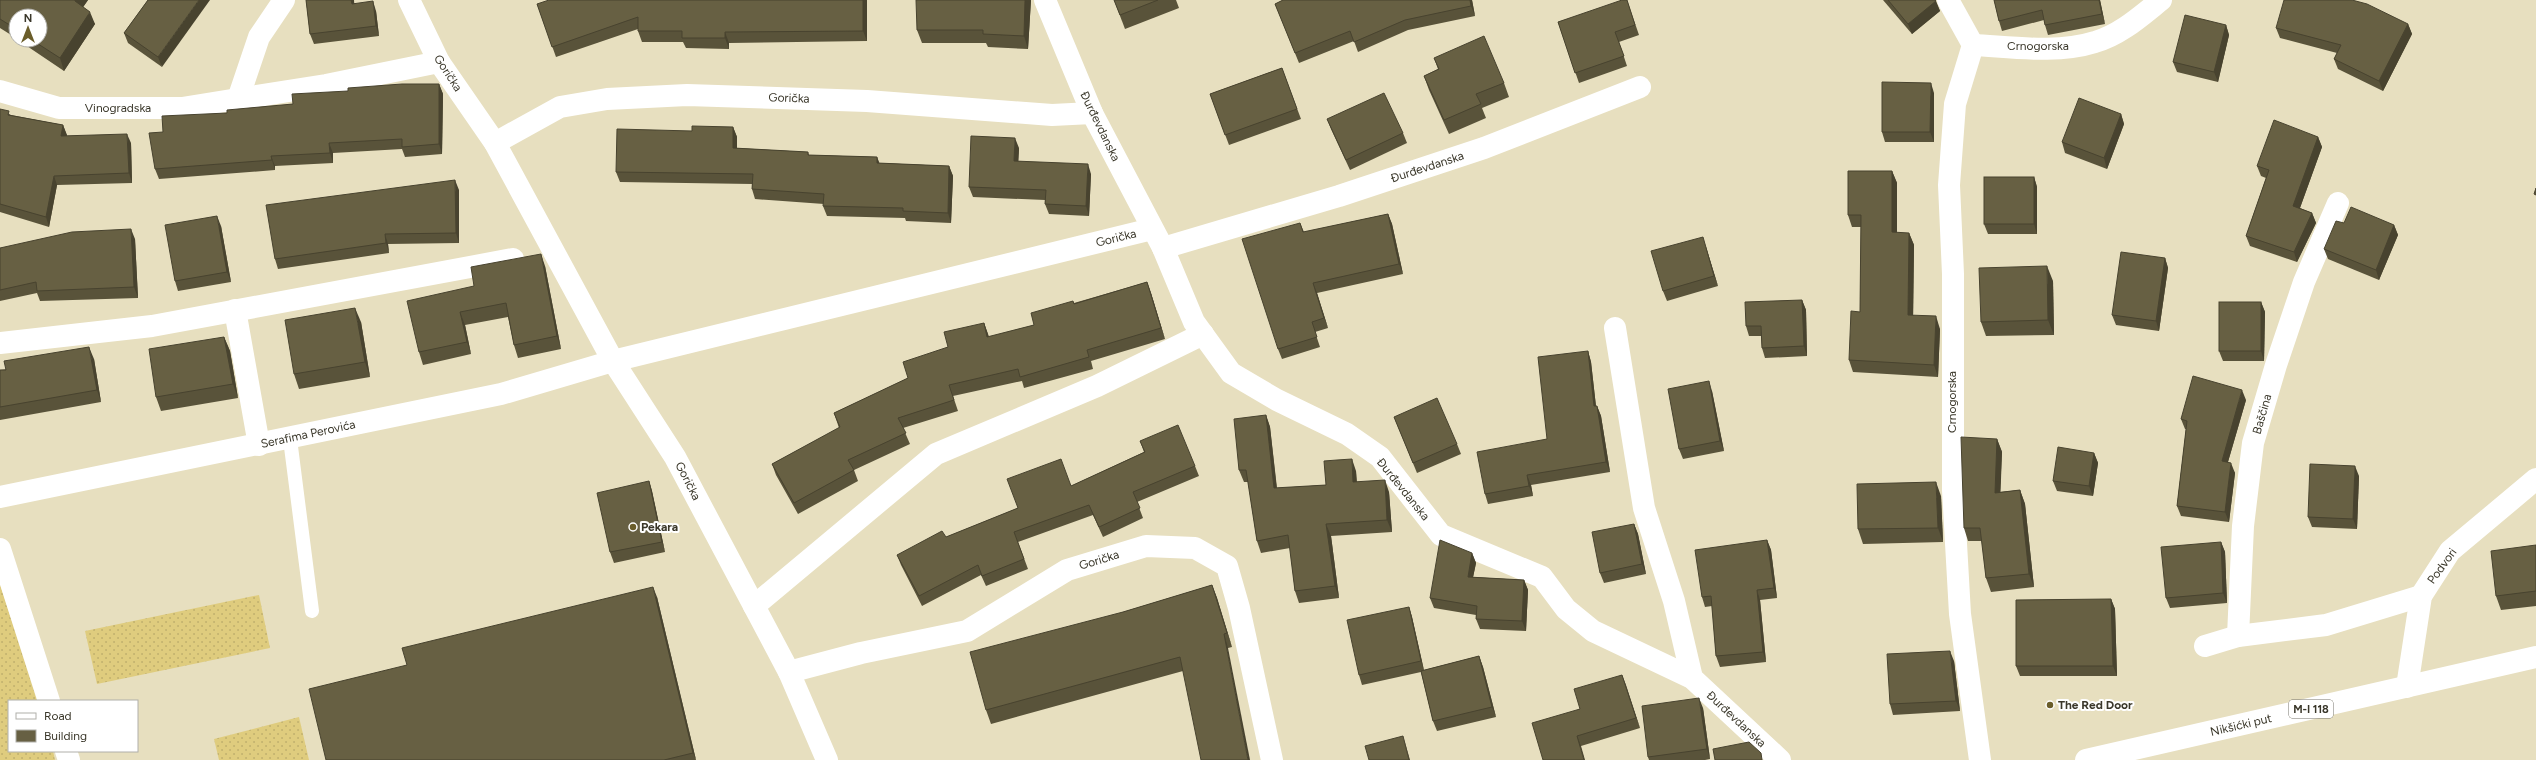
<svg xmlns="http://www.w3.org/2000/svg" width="2536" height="760" viewBox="0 0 2536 760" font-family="Figtree,sans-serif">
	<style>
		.grass { fill: url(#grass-dots) }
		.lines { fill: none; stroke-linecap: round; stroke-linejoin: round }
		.service { stroke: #fff; stroke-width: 14 }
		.minor { stroke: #fff; stroke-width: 22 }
		.primary { stroke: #fff; stroke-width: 22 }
		.wall { fill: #59533a }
		.shaded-wall { fill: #48432f }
		.building { fill: #676043; stroke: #48432f }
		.poi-dot { fill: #6a5d2a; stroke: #fff; stroke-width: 1.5 }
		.labels { text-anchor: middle; stroke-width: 4; stroke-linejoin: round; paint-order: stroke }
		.shield { fill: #fff; stroke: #75736a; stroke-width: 1 }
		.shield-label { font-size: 11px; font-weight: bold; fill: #3a372a }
		.street-label { font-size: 12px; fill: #3a372a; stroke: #fff }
		.poi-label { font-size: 12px; font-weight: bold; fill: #3a372a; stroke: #fff; text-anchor: start }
	</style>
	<defs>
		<pattern id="grass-dots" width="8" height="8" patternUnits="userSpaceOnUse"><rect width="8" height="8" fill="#dfcc7e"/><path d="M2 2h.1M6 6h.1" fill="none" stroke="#c0b06d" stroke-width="1.8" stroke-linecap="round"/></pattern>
	</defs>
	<rect width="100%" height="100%" fill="#e7dfbf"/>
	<g class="grass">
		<polygon points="0,584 37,701 9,701 9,751 53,751 55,760 0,760"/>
		<polygon points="259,595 270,648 97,684 85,631"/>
		<polygon points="299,717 309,760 219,760 214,739"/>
	</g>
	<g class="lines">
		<polyline class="service" points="290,439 312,611"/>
		<g class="minor">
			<polyline points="409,0 439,62 495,143 613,361 675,457 789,672 827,760"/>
			<polyline points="1045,0 1092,113 1163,248 1194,322 1231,373 1277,400 1347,434 1380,457 1441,535 1542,577 1566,609 1593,631 1692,678 1780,760"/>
			<polyline points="1948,0 1973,45 1955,104 1949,185 1953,274 1953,490 1960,614 1980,760"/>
			<path d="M 1973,45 C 2012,47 2057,54 2095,42 C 2120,35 2141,16 2161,0"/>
			<polyline points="0,91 59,108 182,108 326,85 439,62"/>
			<polyline points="238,99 259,37 284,0"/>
			<polyline points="495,143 560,107 607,99 687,95 867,101 1052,115 1092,113"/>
			<polyline points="1163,248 1339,196 1484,148 1640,87"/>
			<polyline points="235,310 259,445"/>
			<polyline points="1615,328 1644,508 1674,601 1692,678"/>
			<polyline points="0,343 152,326 513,259"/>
			<polyline points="0,497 501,394 613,361 1152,229"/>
			<polyline points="0,549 49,701"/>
			<polyline points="754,606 936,454 1097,386 1203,334"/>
			<polyline points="2238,636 2243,526 2253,443 2276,365 2304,282 2338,203"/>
			<polyline points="2205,646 2238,636 2326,625 2421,596"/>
			<polyline points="789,672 861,653 967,631 1067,570 1146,546 1195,548 1227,566 1239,608 1272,760"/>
			<polyline points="2407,687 2421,596 2450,551 2536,479"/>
			<polyline points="66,751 69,760"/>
		</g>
		<polyline class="primary" points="2086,760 2536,657"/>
	</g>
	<g class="wall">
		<polygon points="0,0 88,0 83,7 95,24 64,71 18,40 40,40 16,16 16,38 0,28"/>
		<polygon points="148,0 162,67 128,43 124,33"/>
		<polygon points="306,0 354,0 354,3 376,11 379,36 314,44 310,34"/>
		<polygon points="867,0 867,41 729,43 729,49 686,48 683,42 642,42 638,31 638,29 556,57 537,4"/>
		<polygon points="1031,0 1028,49 988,47 986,43 922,43 917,30"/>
		<polygon points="1114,0 1176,0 1179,8 1125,29"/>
		<polygon points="1283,0 1472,0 1475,16 1408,30 1358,52 1354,41 1299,63 1275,4"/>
		<polygon points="1627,0 1639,35 1619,42 1627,66 1579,83 1558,22"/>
		<polygon points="1883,0 1935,0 1940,11 1912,34"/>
		<polygon points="1994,0 2100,0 2105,24 2048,35 2045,25 2044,20 2002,31 1999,21"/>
		<polygon points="2408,24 2412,34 2383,91 2338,69 2334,59 2337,53 2280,38 2276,28"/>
		<polygon points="2226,25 2229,35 2218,82 2177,72 2173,62"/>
		<polygon points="1434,58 1504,83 1509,97 1482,108 1486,118 1449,134 1429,90 1424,76 1438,69"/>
		<polygon points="1282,68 1301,119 1229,145 1210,94"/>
		<polygon points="439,84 443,94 442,154 405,157 402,149 333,153 333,163 275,166 275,170 159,179 155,169 163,132 227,113 293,104 348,91"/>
		<polygon points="1934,93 1934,142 1885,142 1882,132"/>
		<polygon points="0,109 11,115 63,125 67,136 131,143 132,183 57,185 49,227 0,212"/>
		<polygon points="2121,114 2124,124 2107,169 2065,153 2062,142"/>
		<polygon points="1327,119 1403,133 1407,143 1350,170 1331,129"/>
		<polygon points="733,127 737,137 737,148 808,152 809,155 877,157 879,163 949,166 953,176 951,223 906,221 905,218 827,216 823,206 824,204 755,199 752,189 752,184 620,182 616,172 692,131"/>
		<polygon points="2318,137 2322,147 2300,208 2312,213 2316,223 2297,262 2250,246 2246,236 2266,178 2261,176 2257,166"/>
		<polygon points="1019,148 1018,161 1091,174 1089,216 1049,214 1045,204 1045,200 973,197 969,187"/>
		<polygon points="1892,171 1897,183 1897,233 1909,233 1914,245 1913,315 1940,329 1938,377 1853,372 1849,360 1860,312 1861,227 1852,227 1848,215"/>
		<polygon points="2034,177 2037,187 2037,234 1988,234 1984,224"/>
		<polygon points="459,190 459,243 388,244 389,253 278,269 275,259"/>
		<polygon points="1388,214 1392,224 1403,274 1317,293 1328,328 1315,332 1320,347 1282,359 1278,349 1300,223 1304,232"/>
		<polygon points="2394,225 2398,235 2379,280 2328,259 2324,249"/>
		<polygon points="221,226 231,282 178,291 175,281"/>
		<polygon points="135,239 138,298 40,301 37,293 0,301 0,248"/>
		<polygon points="1706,247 1718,286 1667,301 1663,291"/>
		<polygon points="2165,258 2168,268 2159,331 2116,325 2112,315"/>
		<polygon points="545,266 561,349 518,358 514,345 508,317 465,325 471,354 423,365 419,352 474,286"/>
		<polygon points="2053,281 2054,335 1986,336 1981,322"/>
		<polygon points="1147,282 1151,293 1165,339 1091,361 1093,369 1024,388 1022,381 953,396 958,411 903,428 910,444 854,470 858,481 798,514 776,475 772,464 839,428 834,413 908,378 948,347 984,323 989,337 1034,325 1074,303"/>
		<polygon points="1802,300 1806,310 1807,356 1765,358 1762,348 1761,336 1749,336 1746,326"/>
		<polygon points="2261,302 2265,312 2264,361 2223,361 2219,351"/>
		<polygon points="361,322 370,377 299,389 294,374"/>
		<polygon points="224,337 230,351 238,398 161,411 156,397"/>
		<polygon points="1588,351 1591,362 1596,406 1597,406 1601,416 1610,472 1531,485 1533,496 1488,504 1485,494 1547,439"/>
		<polygon points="94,359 101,402 0,420 0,370"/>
		<polygon points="1712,391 1724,451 1683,459 1679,449"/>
		<polygon points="2246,400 2228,462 2235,473 2229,522 2181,516 2177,506 2186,429 2185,429 2181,419"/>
		<polygon points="1266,415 1270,427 1277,488 1326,485 1356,471 1357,482 1389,492 1392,532 1331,536 1339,598 1299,603 1295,591 1290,548 1261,553 1257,541 1248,482 1244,482 1239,470"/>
		<polygon points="1394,417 1457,444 1461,454 1417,473"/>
		<polygon points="1997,439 2002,452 2000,492 2020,490 2025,504 2034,587 1991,592 1986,578 1982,541 1968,541 1964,528"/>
		<polygon points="1140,441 1195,466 1199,476 1137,502 1143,518 1103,537 1093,515 1018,542 1028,569 986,586 981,575 922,606 901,565 897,555 946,537 1018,508 1071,486 1144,452"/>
		<polygon points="2094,453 2098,463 2093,496 2057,491 2053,481"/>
		<polygon points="2359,476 2357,529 2312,527 2308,517"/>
		<polygon points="649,481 652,491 665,552 614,563 610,552"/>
		<polygon points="1941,496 1943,542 1863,544 1858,529"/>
		<polygon points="1634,524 1638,534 1646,574 1604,583 1600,573"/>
		<polygon points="1767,540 1771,550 1777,598 1760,600 1766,662 1720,667 1716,656 1712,606 1705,607 1702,597"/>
		<polygon points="2221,542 2225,552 2227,603 2170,608 2166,598"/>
		<polygon points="2536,545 2536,606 2501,610 2496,596"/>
		<polygon points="1472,553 1476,563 1473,577 1524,580 1528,590 1526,631 1480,629 1476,619 1476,615 1434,608 1430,598"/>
		<polygon points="1212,585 1217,598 1232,647 1228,648 1183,671 991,724 986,710 1123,612"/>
		<polygon points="657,597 696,760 326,760 407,665"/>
		<polygon points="2111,599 2115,609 2117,676 2020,676 2016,666"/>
		<polygon points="1409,607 1412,617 1424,670 1479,656 1483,667 1496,717 1437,731 1433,721 1421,672 1362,685 1359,675"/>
		<polygon points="1954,661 1960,711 1893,715 1890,704"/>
		<polygon points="1622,675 1640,728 1581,746 1543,760 1580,709"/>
		<polygon points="1703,708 1710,759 1705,760 1649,760 1648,757"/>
	</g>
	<g class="shaded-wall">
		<polygon points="75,0 88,0 79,13 75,1"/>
		<polygon points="199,0 210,0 162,67 158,57"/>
		<polygon points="351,0 354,0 355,14 352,4"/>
		<polygon points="863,0 867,0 867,41 863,31"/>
		<polygon points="1025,0 1031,0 1028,49 1024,36"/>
		<polygon points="1470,0 1472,0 1475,16 1471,6"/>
		<polygon points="2099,0 2100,0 2105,24 2102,14"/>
		<polygon points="373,1 376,11 379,36 376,26"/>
		<polygon points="1936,1 1940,11 1912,34 1908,24"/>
		<polygon points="90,12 95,24 64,71 60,58"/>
		<polygon points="2408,24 2412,34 2383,91 2379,81"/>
		<polygon points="2226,25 2229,35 2218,82 2214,72"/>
		<polygon points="725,32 729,43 729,49 725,38"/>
		<polygon points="1931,83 1934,93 1934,142 1930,132"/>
		<polygon points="439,84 443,94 442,154 439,144"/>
		<polygon points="2121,114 2124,124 2107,169 2104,158"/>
		<polygon points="63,125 67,135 65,146 61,136"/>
		<polygon points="733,127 737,137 737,158 733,148"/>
		<polygon points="127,134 131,143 132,183 129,173"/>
		<polygon points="2318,137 2322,147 2297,216 2293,206"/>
		<polygon points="1015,138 1019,148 1018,171 1014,161"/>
		<polygon points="329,143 333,153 333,163 330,153"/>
		<polygon points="271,156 275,166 275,170 272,160"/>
		<polygon points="877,157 881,167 877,163"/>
		<polygon points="1088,164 1091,174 1089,216 1086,206"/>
		<polygon points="949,166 953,176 951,223 948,213"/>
		<polygon points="1892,171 1897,183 1897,245 1892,232"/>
		<polygon points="54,176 57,185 49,227 46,217"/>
		<polygon points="2034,177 2037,187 2037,234 2034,224"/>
		<polygon points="455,180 459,190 459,243 456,233"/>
		<polygon points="2312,213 2316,223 2297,262 2294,252"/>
		<polygon points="1388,214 1392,224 1403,274 1399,264"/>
		<polygon points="217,216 221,226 231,282 227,272"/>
		<polygon points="2394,225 2398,235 2379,280 2376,270"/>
		<polygon points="131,229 135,239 138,298 134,287"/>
		<polygon points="1909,233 1914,245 1913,327 1908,315"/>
		<polygon points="385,234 388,244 389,253 386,243"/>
		<polygon points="1703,237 1706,247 1718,286 1714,276"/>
		<polygon points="541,254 545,266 561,349 557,336"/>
		<polygon points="2165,258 2168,268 2159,331 2156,321"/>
		<polygon points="2047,266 2053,281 2054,335 2048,320"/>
		<polygon points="1147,282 1151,293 1165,339 1161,328"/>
		<polygon points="1313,283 1317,293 1328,328 1324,318"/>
		<polygon points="1802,300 1806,310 1807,356 1804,346"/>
		<polygon points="2261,302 2265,312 2264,361 2261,351"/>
		<polygon points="355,308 361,322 370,377 365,362"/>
		<polygon points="460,312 465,325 471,354 467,342"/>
		<polygon points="1936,316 1940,329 1938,377 1934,365"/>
		<polygon points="984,323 988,334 991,349 987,337"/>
		<polygon points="224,337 230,351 238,398 233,384"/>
		<polygon points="89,347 94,359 101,402 97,390"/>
		<polygon points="1588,351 1591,362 1597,416 1594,406"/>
		<polygon points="1709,381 1712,391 1724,451 1720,441"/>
		<polygon points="2242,390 2246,400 2225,472 2222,461"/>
		<polygon points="1597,406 1601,416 1610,472 1606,462"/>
		<polygon points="1266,415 1270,427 1278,500 1274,488"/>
		<polygon points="1997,439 2002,452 2000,506 1995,493"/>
		<polygon points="2094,453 2098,463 2093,496 2089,486"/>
		<polygon points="1352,459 1356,471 1357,494 1353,482"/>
		<polygon points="2231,463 2235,473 2229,522 2225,512"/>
		<polygon points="2355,466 2359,476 2357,529 2353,519"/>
		<polygon points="1527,475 1531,485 1533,496 1529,486"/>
		<polygon points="1385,480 1389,492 1392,532 1387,520"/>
		<polygon points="649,481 652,491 665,552 662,542"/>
		<polygon points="1936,482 1941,496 1943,542 1938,528"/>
		<polygon points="2020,490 2025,504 2034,587 2029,574"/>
		<polygon points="1326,524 1331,536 1339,598 1335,586"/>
		<polygon points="1634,524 1638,534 1646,574 1642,564"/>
		<polygon points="1767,540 1771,550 1777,598 1774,588"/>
		<polygon points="2221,542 2225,552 2227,603 2223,593"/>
		<polygon points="1472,553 1476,563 1471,587 1468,577"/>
		<polygon points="1524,580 1528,590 1526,631 1522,621"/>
		<polygon points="1212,585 1217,598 1232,647 1227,633"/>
		<polygon points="653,587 657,597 696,760 693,753"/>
		<polygon points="1757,590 1760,600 1766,662 1763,652"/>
		<polygon points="2111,599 2115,609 2117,676 2113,666"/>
		<polygon points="1409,607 1412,617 1424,671 1421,661"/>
		<polygon points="1224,634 1228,648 1250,760 1248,760"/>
		<polygon points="1950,651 1954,661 1960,711 1956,701"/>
		<polygon points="1479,656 1483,667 1496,717 1492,707"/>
		<polygon points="1622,675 1626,685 1640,728 1636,718"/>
		<polygon points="1699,698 1703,708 1710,759 1707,749"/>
		<polygon points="1403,736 1406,746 1410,760 1409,760"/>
		<polygon points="1577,736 1581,746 1585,760 1584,760"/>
	</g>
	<g class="building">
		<polygon points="0,0 75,0 75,1 90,12 60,58 32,40 40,40 40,16 16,16 16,29 0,19"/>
		<polygon points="148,0 199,0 158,57 124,33"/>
		<polygon points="306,0 351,0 352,4 373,1 376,26 310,34"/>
		<polygon points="549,0 863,0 863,31 725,32 725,38 682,38 682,31 638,31 638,17 552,47 537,4"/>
		<polygon points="916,0 1025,0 1024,36 983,34 983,30 917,30"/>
		<polygon points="1114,0 1158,0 1120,15"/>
		<polygon points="1283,0 1470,0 1471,6 1405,20 1354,42 1350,31 1295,53 1275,4"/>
		<polygon points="1622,0 1627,0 1635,25 1615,32 1624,56 1575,73 1558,22"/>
		<polygon points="1888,0 1935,0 1936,1 1908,24"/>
		<polygon points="1994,0 2099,0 2102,14 2045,25 2042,10 1999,21"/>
		<polygon points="2284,0 2352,0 2367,4 2408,24 2379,81 2334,59 2341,45 2276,28"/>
		<polygon points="2185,15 2226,25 2214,72 2173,62"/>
		<polygon points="1484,36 1504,83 1476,94 1481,104 1444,120 1424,76 1439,69 1434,58"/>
		<polygon points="1282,68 1297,109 1225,135 1210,94"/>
		<polygon points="1882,82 1931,83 1930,132 1882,132"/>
		<polygon points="402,84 439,84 439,144 402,147 402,139 329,143 330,153 271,156 272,160 155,169 149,133 163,132 162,116 227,113 227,110 293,104 292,94 348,91 348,88"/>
		<polygon points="1384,93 1403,133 1346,160 1327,119"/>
		<polygon points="2079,98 2121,114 2104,158 2062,142"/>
		<polygon points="0,109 9,111 8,115 63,125 61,136 127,134 129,173 54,176 46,217 0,204"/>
		<polygon points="2274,120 2318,137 2293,206 2312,213 2294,252 2246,236 2269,170 2257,166"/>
		<polygon points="692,126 733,127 733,148 808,152 808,155 877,157 877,163 949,166 948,213 903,211 903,208 823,206 824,194 752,189 753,174 616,172 617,129 692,131"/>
		<polygon points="971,136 1015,138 1014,161 1088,164 1086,206 1045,204 1046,190 969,187"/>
		<polygon points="1848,171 1892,171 1892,232 1909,233 1908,315 1936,316 1934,365 1849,360 1851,311 1860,312 1861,215 1848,215"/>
		<rect x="1984" y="177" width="50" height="47"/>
		<polygon points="455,180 456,233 385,234 386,243 275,259 266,205"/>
		<polygon points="2536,188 2536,195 2534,194"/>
		<polygon points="2351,207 2394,225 2376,270 2324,249 2336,221 2344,223"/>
		<polygon points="1388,214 1399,264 1313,283 1324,318 1312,322 1317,337 1278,349 1242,239 1300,223 1303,232"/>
		<polygon points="217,216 227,272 175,281 165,225"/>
		<polygon points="131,229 134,287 37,291 36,282 0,290 0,248 72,232"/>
		<polygon points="1703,237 1714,276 1663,291 1651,251"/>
		<polygon points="2121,252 2165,258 2156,321 2112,315"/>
		<polygon points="541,254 557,336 514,345 506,303 460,312 467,342 419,352 407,301 474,286 471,267"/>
		<polygon points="2047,266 2048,320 1981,322 1979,268"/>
		<polygon points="1147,282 1161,328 1087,350 1089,357 1020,377 1018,369 949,385 954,400 898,418 906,433 848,460 854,470 794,503 772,464 840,427 834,413 908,378 903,362 948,347 944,332 984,323 987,337 1034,325 1031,313 1073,301 1074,304"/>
		<polygon points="1802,300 1804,346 1762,348 1761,326 1746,326 1745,302"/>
		<rect x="2219" y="302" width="42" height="49"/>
		<polygon points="355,308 365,362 294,374 285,320"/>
		<polygon points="224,337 233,384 156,397 149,349"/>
		<polygon points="89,347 97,390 0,407 0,370 6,370 4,361"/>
		<polygon points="1588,351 1594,406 1597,406 1606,462 1527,475 1529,486 1485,494 1477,452 1547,439 1538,357"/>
		<polygon points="2193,376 2242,390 2222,461 2231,463 2225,512 2177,506 2187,421 2181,419"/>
		<polygon points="1709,381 1720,441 1679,449 1668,389"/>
		<polygon points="1437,398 1457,444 1413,463 1394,417"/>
		<polygon points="1266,415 1274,488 1326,485 1324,461 1337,460 1352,459 1353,482 1385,480 1387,520 1326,524 1335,586 1295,591 1288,535 1257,541 1246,470 1239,470 1234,419"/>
		<polygon points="1178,425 1195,466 1133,492 1140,508 1099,527 1089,505 1014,532 1024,559 982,576 978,565 919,596 897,555 942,531 946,537 1018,508 1007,479 1061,459 1071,486 1145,452 1140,441"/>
		<polygon points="1961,437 1997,439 1995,493 2020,490 2029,574 1986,578 1980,528 1964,528"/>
		<polygon points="2058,447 2094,453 2089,486 2053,481"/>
		<polygon points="2310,464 2355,466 2353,519 2308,517"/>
		<polygon points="649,481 662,542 610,552 597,493"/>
		<polygon points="1936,482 1938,528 1858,529 1857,484"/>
		<polygon points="1634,524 1642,564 1600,573 1592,532"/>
		<polygon points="1440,540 1472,553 1468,577 1524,580 1522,621 1476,619 1477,606 1430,598"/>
		<polygon points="1767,540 1774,588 1757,590 1763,652 1716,656 1711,596 1702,597 1695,550"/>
		<polygon points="2221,542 2223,593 2166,598 2161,547"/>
		<polygon points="2536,545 2536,591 2496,596 2491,551"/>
		<polygon points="1212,585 1227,633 1224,634 1248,760 1201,760 1180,657 986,710 970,652 1123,612"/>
		<polygon points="653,587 693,753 664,760 326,760 309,689 407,665 402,648"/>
		<polygon points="2111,599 2113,666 2016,666 2016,600"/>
		<polygon points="1409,607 1421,661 1359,675 1347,620"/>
		<polygon points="1950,651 1956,701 1890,704 1887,654"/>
		<polygon points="1479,656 1492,707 1433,721 1421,671"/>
		<polygon points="1622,675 1636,718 1577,736 1584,760 1543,760 1532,723 1580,709 1574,689"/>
		<polygon points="1699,698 1707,749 1648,757 1642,706"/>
		<polygon points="1403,736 1409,760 1369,760 1365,746"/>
		<polygon points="1749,742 1761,753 1762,760 1715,760 1713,749"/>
	</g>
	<g class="poi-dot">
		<circle cx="633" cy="527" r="4"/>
		<circle cx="2050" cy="705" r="4"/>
	</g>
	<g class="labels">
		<rect class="shield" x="2289" y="700" width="44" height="18" rx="3"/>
		<g class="shield-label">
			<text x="2311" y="713">M-I 118</text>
		</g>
		<g class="street-label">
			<text x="2038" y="50">Crnogorska</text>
			<text transform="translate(448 73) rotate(57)" y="4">Gorička</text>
			<text transform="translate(789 98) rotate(2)" y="4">Gorička</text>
			<text x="118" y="112">Vinogradska</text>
			<text transform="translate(1100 126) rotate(64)" y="4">Đurđevdanska</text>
			<text transform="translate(1427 167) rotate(-18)" y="4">Đurđevdanska</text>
			<text transform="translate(1116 238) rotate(-14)" y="4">Gorička</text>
			<text transform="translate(1952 402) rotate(-90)" y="4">Crnogorska</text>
			<text transform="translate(2262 414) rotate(-74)" y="4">Baščina</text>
			<text transform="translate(308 434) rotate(-12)" y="4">Serafima Perovića</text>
			<text transform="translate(688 481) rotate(63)" y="4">Gorička</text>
			<text transform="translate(1403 489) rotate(51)" y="4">Đurđevdanska</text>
			<text transform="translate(1099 560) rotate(-17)" y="4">Gorička</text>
			<text transform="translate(2442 566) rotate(-54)" y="4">Podvori</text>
			<text transform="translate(1736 719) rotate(43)" y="4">Đurđevdanska</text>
			<text transform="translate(2241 725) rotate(-13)" y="4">Nikšićki put</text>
		</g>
		<g class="poi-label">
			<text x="641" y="531">Pekara</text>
			<text x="2058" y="709">The Red Door</text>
		</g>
	</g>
	<rect x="8" y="700" width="130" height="52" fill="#ffffff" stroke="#b0afaa"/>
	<rect x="16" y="713" width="20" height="6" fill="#ffffff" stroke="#b0afaa"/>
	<text x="44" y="720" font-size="12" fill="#3a372a">Road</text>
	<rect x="16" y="730" width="20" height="12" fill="#676043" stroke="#b0afaa"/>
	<text x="44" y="740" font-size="12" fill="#3a372a">Building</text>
	<g transform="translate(28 28)"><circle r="19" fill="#ffffff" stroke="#b0afaa"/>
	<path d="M0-3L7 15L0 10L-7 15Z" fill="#6a5d2a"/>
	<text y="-6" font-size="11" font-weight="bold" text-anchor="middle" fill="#3a372a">N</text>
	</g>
</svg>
